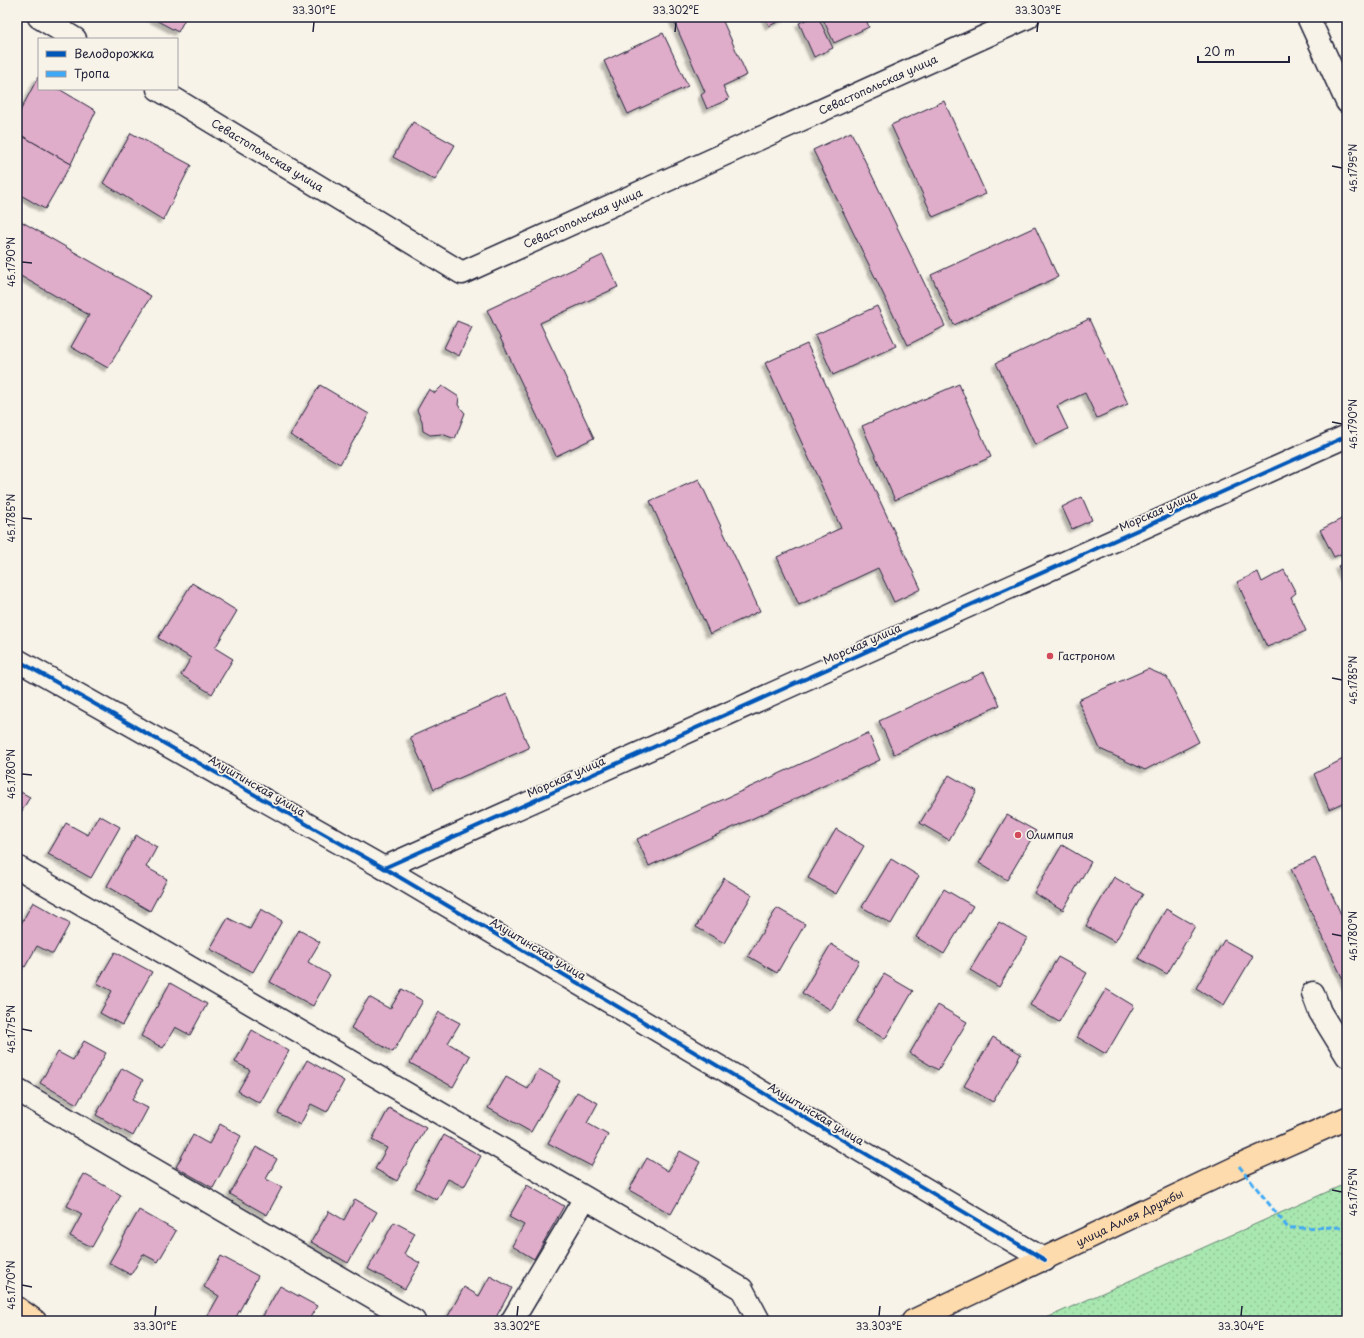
<svg xmlns="http://www.w3.org/2000/svg" width="1364" height="1338" viewBox="0 0 1364 1338" font-family="'Playpen Sans',sans-serif">
	<style>
		.grass { fill: url(#grass-dots); stroke: #658475 }
		.building { fill: #dfacc9; stroke: #22223b; filter: url(#shadow) }
		.lines { fill: none; stroke-linecap: round; stroke-linejoin: round }
		.minor-casing { stroke: #22223b; stroke-width: 25 }
		.major-casing { stroke: #22223b; stroke-width: 25 }
		.minor { stroke: #f7f3e8; stroke-width: 22 }
		.major { stroke: #fedbac; stroke-width: 22 }
		.quiet { stroke: #3fa9f5; stroke-width: 3; stroke-dasharray: 6 3; stroke-linecap: butt }
		.cycleway-casing { stroke: #f7f3e8; stroke-width: 6 }
		.cycleway { stroke: #0057b8; stroke-width: 4 }
		.ticks { fill: none; stroke: #22223b; stroke-width: 1.5 }
		.poi-dot { fill: #d1495b; stroke: #f7f3e8; stroke-width: 1.5 }
		.labels { text-anchor: middle; stroke-width: 3.5; stroke-linejoin: round; paint-order: stroke }
		.street-label { font-size: 11px; fill: #22223b; stroke: #f7f3e8 }
		.poi-label { font-size: 11px; fill: #22223b; stroke: #f7f3e8; text-anchor: start }
		.neatline { fill: none; stroke: #22223b; stroke-width: 1.5 }
		.ticks-label { font-size: 10px; text-anchor: middle; fill: #22223b }
	</style>
	<defs>
		<pattern id="grass-dots" width="8" height="8" patternUnits="userSpaceOnUse"><rect width="8" height="8" fill="#a8e7af"/><path d="M2 2h.1M6 6h.1" fill="none" stroke="#90c697" stroke-width="1.8" stroke-linecap="round"/></pattern>
		<filter id="shadow"><feDropShadow dx="-3.5" dy="3.5" stdDeviation="1" flood-color="#0004"/></filter>
	</defs>
	<rect width="100%" height="100%" fill="#f7f3e8"/>
	<filter id="ink" filterUnits="userSpaceOnUse"><feTurbulence type="fractalNoise" baseFrequency=".025" numOctaves="2"/><feDisplacementMap in="SourceGraphic" scale="8" xChannelSelector="R" yChannelSelector="G"/><feConvolveMatrix kernelMatrix="1 2 1 2 8 2 1 2 1" color-interpolation-filters="sRGB"/></filter>
	<g filter="url(#ink)">
		<polygon class="grass" points="1347,1183 1347,1321 1040,1321"/>
		<g class="building">
			<polygon points="150,17 186,17 178,32"/>
			<polygon points="672,17 721,17 747,75 723,86 729,99 707,109 701,95 705,92"/>
			<polygon points="765,17 788,17 769,26"/>
			<polygon points="812,17 818,17 833,48 814,57 799,23"/>
			<polygon points="822,17 865,17 869,27 834,43"/>
			<polygon points="663,33 688,86 628,114 604,61"/>
			<polygon points="38,77 39,89 59,89 96,111 71,164 17,133 17,117"/>
			<polygon points="944,101 986,194 933,217 891,125"/>
			<polygon points="413,122 455,145 435,180 393,157"/>
			<polygon points="851,132 945,326 908,345 813,150"/>
			<polygon points="17,133 71,164 45,209 17,193"/>
			<polygon points="131,133 191,165 163,220 103,183"/>
			<polygon points="17,219 151,296 108,368 71,347 89,315 17,274"/>
			<polygon points="1035,227 1058,277 954,325 931,275"/>
			<polygon points="603,255 618,287 540,323 594,438 556,456 487,310"/>
			<polygon points="877,306 896,346 833,375 815,335"/>
			<polygon points="1089,319 1128,404 1097,418 1085,393 1057,406 1068,429 1035,445 996,363"/>
			<polygon points="457,321 472,327 459,356 444,348"/>
			<polygon points="807,344 921,589 894,602 878,568 799,605 777,557 841,528 765,363"/>
			<polygon points="959,384 991,457 895,500 862,426"/>
			<polygon points="320,385 369,414 340,464 290,435"/>
			<polygon points="442,386 459,397 458,405 465,413 455,439 442,434 430,435 423,431 422,421 417,410 429,389 435,393"/>
			<polygon points="699,479 760,611 710,634 650,501"/>
			<polygon points="1082,497 1092,520 1072,529 1062,507"/>
			<polygon points="1347,516 1347,551 1334,557 1320,530"/>
			<polygon points="1347,562 1347,583 1338,566"/>
			<polygon points="1284,570 1296,593 1291,597 1306,631 1267,647 1237,582 1258,572 1262,582"/>
			<polygon points="192,583 237,611 215,648 233,659 212,694 181,675 191,658 158,638"/>
			<polygon points="1148,669 1167,677 1199,742 1145,770 1100,749 1078,700"/>
			<polygon points="984,672 1000,705 894,754 879,721"/>
			<polygon points="507,694 529,748 434,789 410,737"/>
			<polygon points="868,733 880,760 649,866 637,839"/>
			<polygon points="1347,757 1347,801 1329,809 1314,774"/>
			<polygon points="949,775 977,791 949,840 920,823"/>
			<polygon points="17,790 30,797 17,819"/>
			<polygon points="99,815 120,827 91,878 48,854 66,823 88,835"/>
			<polygon points="1007,815 1036,831 1007,880 979,863"/>
			<polygon points="836,829 864,846 836,894 808,878"/>
			<polygon points="136,835 157,847 146,867 167,879 150,911 107,886"/>
			<polygon points="1062,845 1091,862 1063,910 1034,893"/>
			<polygon points="1315,858 1347,927 1347,988 1291,869"/>
			<polygon points="891,859 919,876 891,924 862,907"/>
			<polygon points="1114,877 1143,894 1115,942 1086,926"/>
			<polygon points="724,878 752,895 724,943 696,927"/>
			<polygon points="944,889 973,906 944,954 916,937"/>
			<polygon points="33,902 70,923 53,954 37,946 25,967 17,962 17,931"/>
			<polygon points="777,908 805,924 777,973 748,956"/>
			<polygon points="261,909 282,921 253,972 210,949 228,918 250,929"/>
			<polygon points="1166,909 1195,926 1167,974 1138,958"/>
			<polygon points="999,922 1027,938 999,987 970,970"/>
			<polygon points="299,930 320,942 308,962 330,975 313,1006 270,982"/>
			<polygon points="1224,940 1253,956 1224,1005 1196,988"/>
			<polygon points="831,944 859,961 831,1010 802,993"/>
			<polygon points="115,952 152,972 122,1025 100,1013 112,991 97,983"/>
			<polygon points="1058,957 1087,973 1059,1022 1030,1005"/>
			<polygon points="884,974 913,991 885,1039 856,1022"/>
			<polygon points="170,983 207,1004 190,1035 175,1027 163,1048 141,1036"/>
			<polygon points="402,989 423,1001 393,1052 351,1028 369,997 390,1009"/>
			<polygon points="1106,989 1134,1006 1106,1054 1077,1037"/>
			<polygon points="938,1005 967,1022 938,1070 910,1053"/>
			<polygon points="439,1012 460,1023 448,1043 470,1056 453,1087 410,1063"/>
			<polygon points="252,1030 289,1051 260,1103 238,1091 250,1070 235,1062"/>
			<polygon points="993,1037 1021,1054 993,1102 964,1086"/>
			<polygon points="84,1041 106,1053 77,1104 40,1083 58,1052 73,1060"/>
			<polygon points="307,1060 344,1081 327,1112 311,1104 300,1125 278,1113"/>
			<polygon points="122,1068 143,1080 132,1100 148,1108 133,1136 96,1115"/>
			<polygon points="539,1069 560,1081 531,1132 488,1108 506,1077 528,1089"/>
			<polygon points="577,1092 598,1103 587,1123 608,1135 591,1166 548,1143"/>
			<polygon points="389,1108 426,1128 397,1181 375,1169 387,1148 372,1140"/>
			<polygon points="220,1124 241,1136 213,1188 176,1167 193,1135 209,1144"/>
			<polygon points="444,1135 481,1156 464,1187 448,1179 437,1200 415,1188"/>
			<polygon points="256,1147 277,1159 266,1179 282,1187 267,1215 230,1194"/>
			<polygon points="680,1151 700,1162 671,1214 629,1190 647,1158 668,1171"/>
			<polygon points="84,1174 121,1195 92,1247 70,1236 82,1214 67,1206"/>
			<polygon points="527,1185 564,1206 534,1259 512,1246 524,1225 509,1217"/>
			<polygon points="355,1199 377,1212 348,1263 311,1242 329,1211 344,1220"/>
			<polygon points="139,1210 176,1231 158,1262 143,1254 131,1275 109,1263"/>
			<polygon points="394,1222 415,1233 404,1254 420,1263 405,1289 368,1269"/>
			<polygon points="221,1256 258,1276 234,1321 214,1321 207,1317 219,1296 204,1287"/>
			<polygon points="490,1276 512,1288 494,1321 452,1321 447,1318 464,1287 479,1296"/>
			<polygon points="280,1286 317,1306 308,1321 260,1321"/>
		</g>
		<g class="lines">
			<g class="minor-casing">
				<g id="minor">
					<polyline points="39,17 75,39"/>
					<polyline points="1308,17 1347,102"/>
					<path id="s1" d="M 158,89 L 462,273 L 1028,17"/>
					<polyline points="17,660 384,868 1045,1260"/>
					<polyline points="17,867 742,1289 759,1321"/>
					<polyline points="384,868 1347,436"/>
					<polyline points="1313,993 1320,1012 1347,1056"/>
					<polyline points="17,1090 414,1321"/>
					<polyline points="512,1321 585,1198"/>
				</g>
			</g>
			<g class="major-casing">
				<g id="major">
					<polyline points="17,1308 35,1321"/>
					<path id="s2" d="M 913,1321 L 1239,1166 L 1347,1118"/>
				</g>
			</g>
			<use href="#minor" class="minor"/>
			<use href="#major" class="major"/>
			<polyline class="quiet" points="1239,1166 1288,1228 1347,1227"/>
			<g class="cycleway-casing">
				<g id="cycleway">
					<polyline points="17,660 384,868 1045,1260"/>
					<polyline points="384,868 1347,436"/>
				</g>
			</g>
			<use href="#cycleway" class="cycleway"/>
		</g>
	</g>
	<path class="ticks" d="M 313,32 L 314,22M 675,32 L 676,22M 1037,32 L 1038,22M 1332,166 L 1342,168M 22,262 L 32,263M 1332,422 L 1342,424M 22,518 L 32,519M 1332,678 L 1342,680M 22,774 L 32,775M 1332,934 L 1342,936M 22,1029 L 32,1031M 1332,1190 L 1342,1192M 22,1285 L 32,1287M 155,1316 L 156,1306M 517,1316 L 518,1306M 879,1316 L 880,1306M 1241,1316 L 1242,1306"/>
	<g class="poi-dot">
		<circle cx="1050" cy="656" r="4"/>
		<circle cx="1018" cy="835" r="4"/>
	</g>
	<g class="labels">
		<g class="street-label">
			<text dy="4" stroke="none"><textPath href="#s1" startOffset="812">Севастопольская улица</textPath></text>
			<text dy="4" stroke="none"><textPath href="#s1" startOffset="128">Севастопольская улица</textPath></text>
			<text dy="4" stroke="none"><textPath href="#s1" startOffset="488">Севастопольская улица</textPath></text>
			<text transform="translate(1158 511) rotate(-24)" y="4">Морская улица</text>
			<text transform="translate(862 644) rotate(-24)" y="4">Морская улица</text>
			<text transform="translate(566 777) rotate(-24)" y="4">Морская улица</text>
			<text transform="translate(257 786) rotate(30)" y="4">Алуштинская улица</text>
			<text transform="translate(538 949) rotate(31)" y="4">Алуштинская улица</text>
			<text transform="translate(816 1114) rotate(31)" y="4">Алуштинская улица</text>
			<text dy="4" stroke="none"><textPath href="#s2" startOffset="240">улица Аллея Дружбы</textPath></text>
		</g>
		<g class="poi-label">
			<text x="1058" y="660">Гастроном</text>
			<text x="1026" y="839">Олимпия</text>
		</g>
	</g>
	<rect width="1364" height="1338" fill="none" stroke="#f7f3e8" stroke-width="44"/>
	<rect x="38" y="38" width="140" height="52" fill="#f7f3e8" stroke="#a29fa3"/>
	<rect x="46" y="51" width="20" height="6" fill="#0057b8" stroke="#a29fa3"/>
	<text x="74" y="58" font-size="12" fill="#22223b">Велодорожка</text>
	<rect x="46" y="71" width="20" height="6" fill="#3fa9f5" stroke="#a29fa3"/>
	<text x="74" y="78" font-size="12" fill="#22223b">Тропа</text>
	<path d="M1198 56v6h91v-6" fill="none" stroke="#22223b" stroke-width="2"/>
	<text x="1204" y="56" font-size="12" fill="#22223b" stroke="#f7f3e8" stroke-width="3" paint-order="stroke">20 m</text>
	<rect x="22" y="22" width="1320" height="1294" class="neatline"/>
	<g class="ticks-label">
		<text x="314" y="14">33.301°E</text>
		<text x="676" y="14">33.302°E</text>
		<text x="1038" y="14">33.303°E</text>
		<text transform="translate(1353 168) rotate(-90)" y="4">45.1795°N</text>
		<text transform="translate(11 262) rotate(-90)" y="4">45.1790°N</text>
		<text transform="translate(1353 424) rotate(-90)" y="4">45.1790°N</text>
		<text transform="translate(11 518) rotate(-90)" y="4">45.1785°N</text>
		<text transform="translate(1353 680) rotate(-90)" y="4">45.1785°N</text>
		<text transform="translate(11 774) rotate(-90)" y="4">45.1780°N</text>
		<text transform="translate(1353 936) rotate(-90)" y="4">45.1780°N</text>
		<text transform="translate(11 1029) rotate(-90)" y="4">45.1775°N</text>
		<text transform="translate(1353 1192) rotate(-90)" y="4">45.1775°N</text>
		<text transform="translate(11 1285) rotate(-90)" y="4">45.1770°N</text>
		<text x="155" y="1330">33.301°E</text>
		<text x="517" y="1330">33.302°E</text>
		<text x="879" y="1330">33.303°E</text>
		<text x="1241" y="1330">33.304°E</text>
	</g>
</svg>
